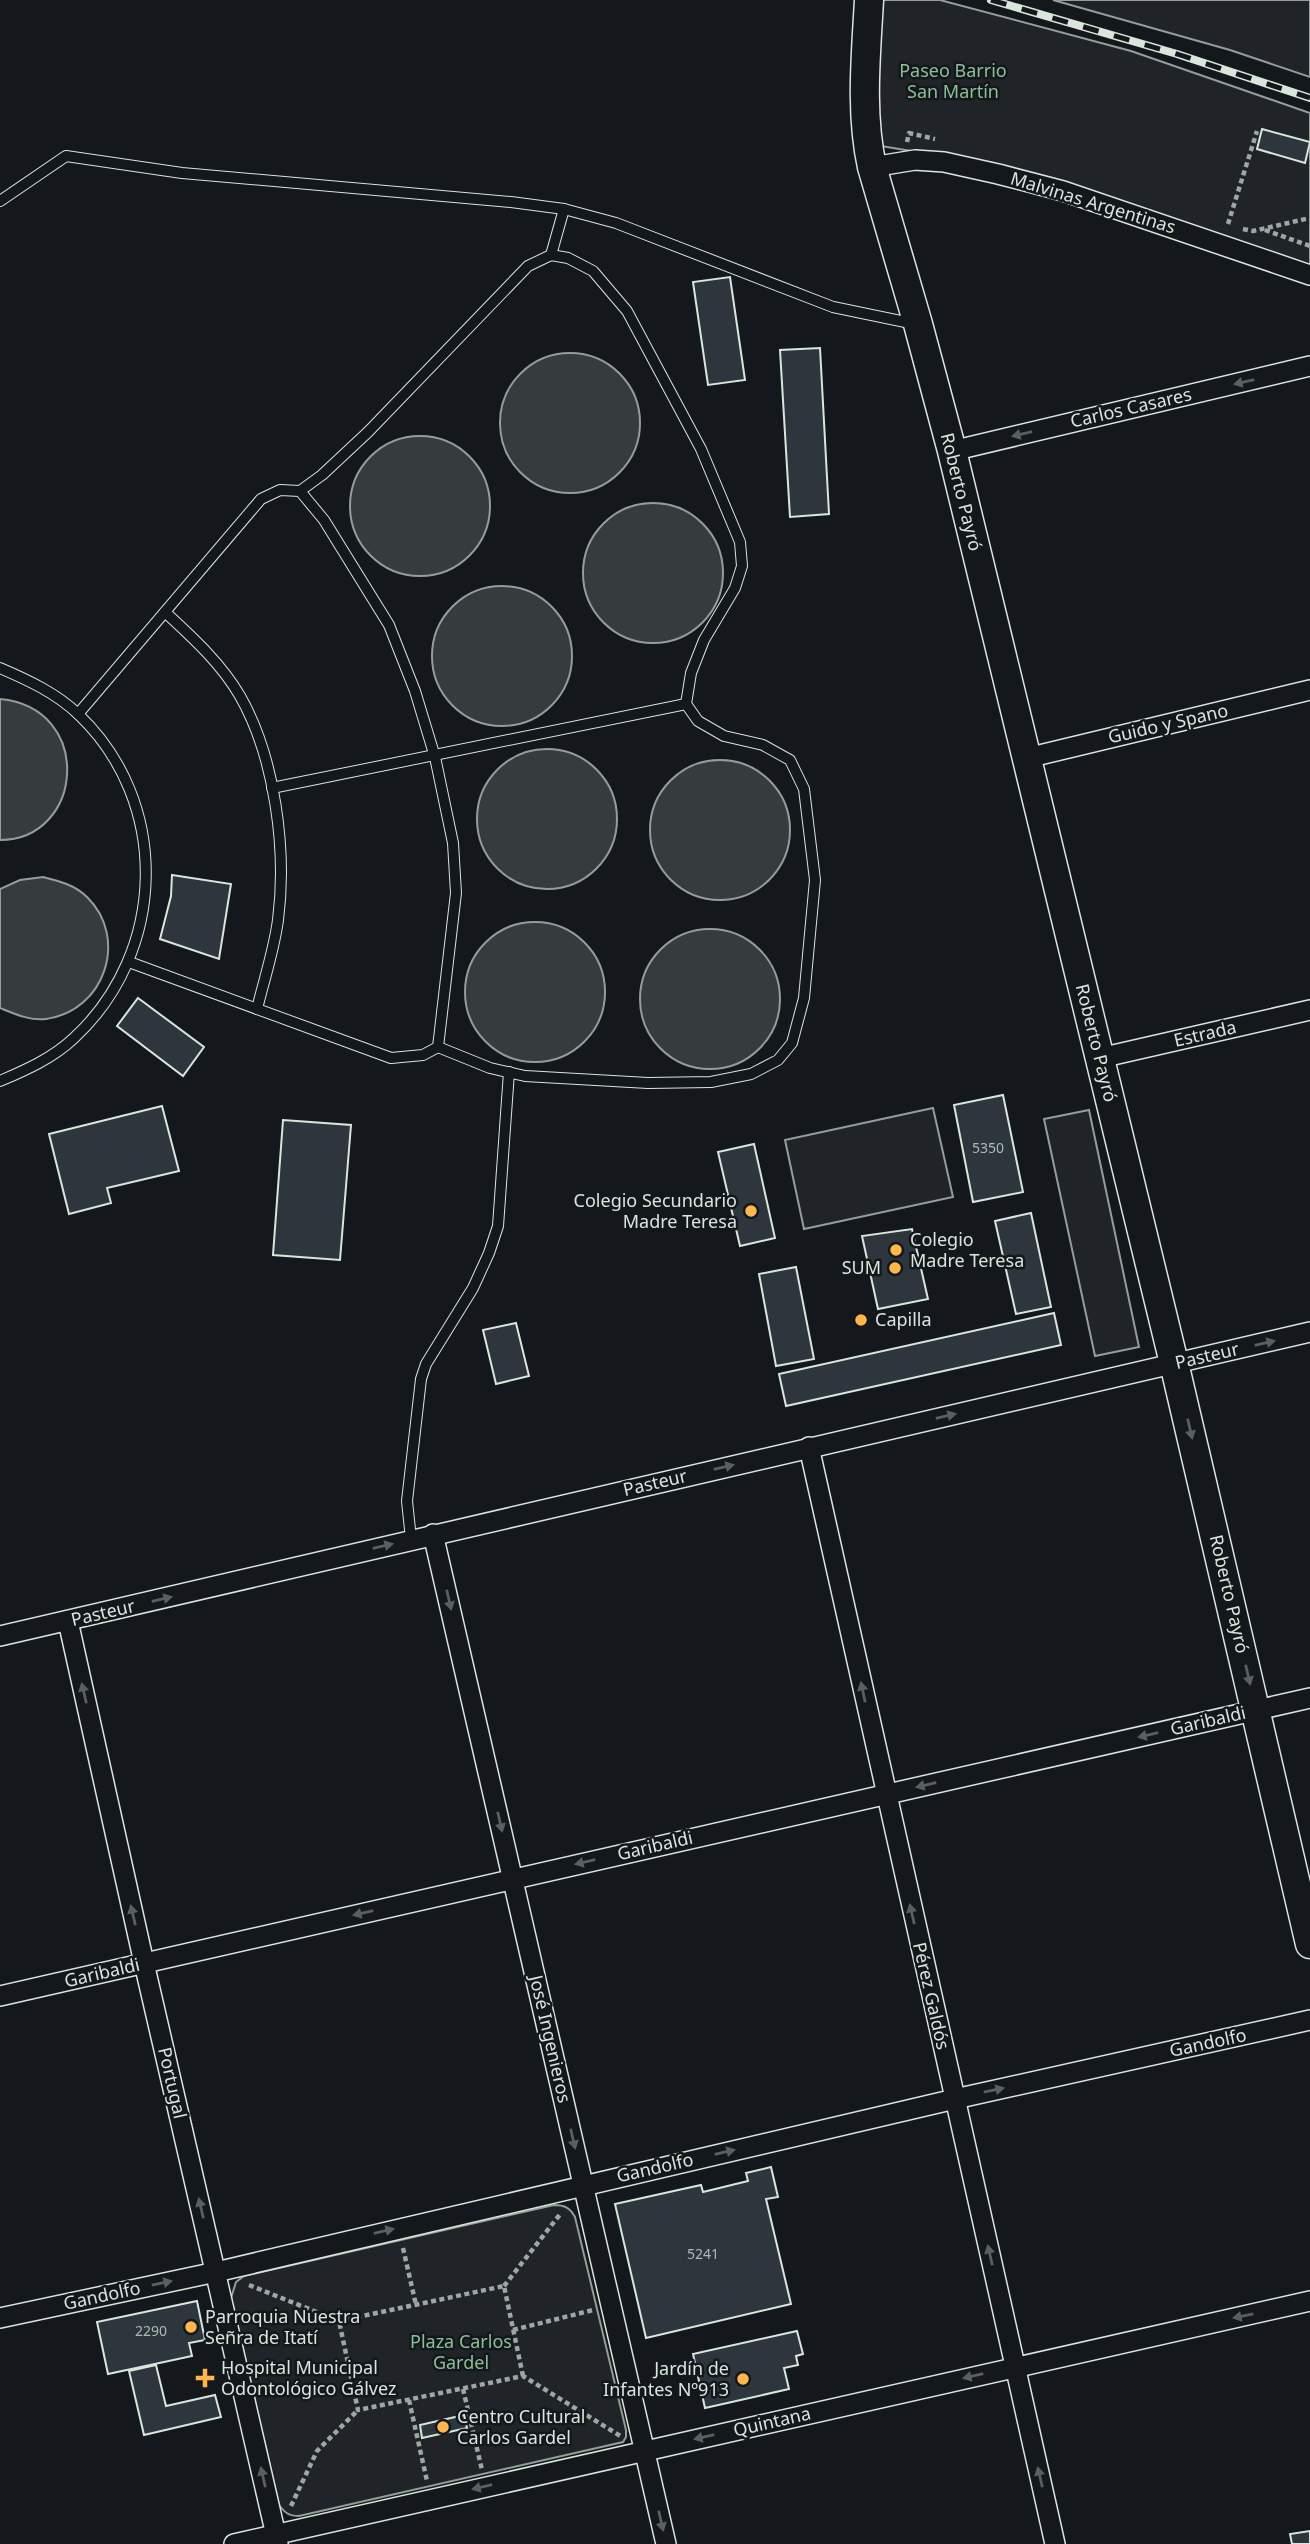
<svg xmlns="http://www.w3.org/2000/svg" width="1310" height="2544" viewBox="0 0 1310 2544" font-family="'Noto Sans',sans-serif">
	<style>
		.green { fill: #202428; stroke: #939e99; stroke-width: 2 }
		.water { fill: #363b3e; stroke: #939e99; stroke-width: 2 }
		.building { fill: #2c363c; stroke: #d8e6dc; stroke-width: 2 }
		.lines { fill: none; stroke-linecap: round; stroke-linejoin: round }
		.lane-casing { stroke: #d8e6dc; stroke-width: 12 }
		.street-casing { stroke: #d8e6dc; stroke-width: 22 }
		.secondary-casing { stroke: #d8e6dc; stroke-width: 31 }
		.path { stroke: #9da8a2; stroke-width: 4.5; stroke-dasharray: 5 3.5; stroke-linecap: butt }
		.lane { stroke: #14181c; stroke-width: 10 }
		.street { stroke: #14181c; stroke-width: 19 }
		.secondary { stroke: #14181c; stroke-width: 28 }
		.rail-casing { stroke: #d8e6dc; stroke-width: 8 }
		.rail { stroke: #14181c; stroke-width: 5; stroke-dasharray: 16; stroke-linecap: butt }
		.oneway { fill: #59605f }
		.poi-dot { fill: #ffb74d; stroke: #14181c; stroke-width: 2.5 }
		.labels { text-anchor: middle; stroke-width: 5; stroke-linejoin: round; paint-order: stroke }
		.number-label { font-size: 14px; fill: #adbab4 }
		.park-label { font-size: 18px; fill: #8ac095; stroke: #14181c }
		.street-label { font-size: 18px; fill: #d8e6dc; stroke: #14181c }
		.poi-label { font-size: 18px; fill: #d8e6dc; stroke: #14181c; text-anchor: start }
	</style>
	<rect width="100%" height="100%" fill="#14181c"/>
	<g class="green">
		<polygon points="881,0 940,0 1131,51 1310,113 1310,268 948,157 881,146 874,138"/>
		<polygon points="1053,0 1310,0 1310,77 1230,50"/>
		<polygon points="933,1108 953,1197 804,1229 785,1140"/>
		<polygon points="1089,1110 1139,1347 1095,1356 1044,1119"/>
		<path d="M 554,2205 C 565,2205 570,2208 575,2217 L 626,2430 L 626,2437 L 623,2442 L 299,2516 C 289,2516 285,2513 279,2505 L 231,2298 L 236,2282 L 244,2276 Z"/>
	</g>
	<g class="water">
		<circle cx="570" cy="423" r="70"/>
		<circle cx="420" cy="506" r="70"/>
		<circle cx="653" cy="573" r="70"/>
		<circle cx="502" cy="656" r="70"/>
		<path d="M 0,699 C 95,708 84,840 0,840 Z"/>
		<circle cx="547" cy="819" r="70"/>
		<circle cx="720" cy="830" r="70"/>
		<path d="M 43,877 C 59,881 75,885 87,897 C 129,938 105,1011 46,1019 C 30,1021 15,1014 0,1008 L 0,889 L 20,880 Z"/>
		<circle cx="535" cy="992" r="70"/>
		<circle cx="710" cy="999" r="70"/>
	</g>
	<g class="building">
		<polygon points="1262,129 1310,142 1305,163 1257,149"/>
		<polygon points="730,277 745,380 708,385 693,282"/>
		<polygon points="820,348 829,514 790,517 780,350"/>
		<polygon points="172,875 231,884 219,959 160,939 171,896"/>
		<polygon points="138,998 204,1047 183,1076 117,1026"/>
		<polygon points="1003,1095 1023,1192 973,1202 954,1105"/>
		<polygon points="162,1106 179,1171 107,1188 111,1203 69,1214 49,1134"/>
		<polygon points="283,1120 351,1125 340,1260 273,1255"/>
		<polygon points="754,1144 775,1238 740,1246 718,1152"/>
		<polygon points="1031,1213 1051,1307 1016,1314 995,1221"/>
		<polygon points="912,1229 928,1299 878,1309 862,1236"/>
		<polygon points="796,1267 814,1359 776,1366 759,1274"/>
		<polygon points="1054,1313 1061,1345 786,1406 779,1374"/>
		<polygon points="516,1323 529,1376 496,1384 483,1330"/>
		<polygon points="771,2167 778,2197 766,2199 791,2304 646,2338 615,2204 701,2185 703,2192 748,2181 746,2173"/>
		<polygon points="197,2301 205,2340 189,2343 192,2356 108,2374 97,2322"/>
		<polygon points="797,2331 803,2354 796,2356 798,2365 784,2368 789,2389 705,2408 693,2354"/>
		<polygon points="156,2365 166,2406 215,2395 221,2417 144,2435 129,2371"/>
		<polygon points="464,2415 467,2428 422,2438 420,2425"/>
		<polygon points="1310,2531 1310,2544 1292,2544 1290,2534"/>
	</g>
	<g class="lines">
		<g class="lane-casing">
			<g id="lane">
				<polyline points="0,201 66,156 182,173 511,202 564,209 616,223 833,307 915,324"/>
				<polyline points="551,255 564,209"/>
				<polyline points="300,491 322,475 368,432 528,266 551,255 568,258 593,271 627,311 701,449 740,542 742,566 735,588 704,640 691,673 686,704 698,721 724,736 763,745 790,760 804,789 815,880 804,998 792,1043 778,1060 751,1074 711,1082 648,1083 525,1076 490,1068 438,1047"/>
				<path d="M 165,612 C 192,637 221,663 240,696 C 275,757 287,850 278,920 C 274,950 264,980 257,1009"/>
				<path d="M 0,668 C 28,680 56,693 78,714 C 171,802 167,952 74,1038 C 53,1058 26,1070 0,1081"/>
				<polyline points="78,714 261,499 280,490 300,491 324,520 389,625 415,691 435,757 453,843 456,893 438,1047 423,1055 391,1058 129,962"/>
				<polyline points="272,788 686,704"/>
				<polyline points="411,1539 407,1501 421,1379 426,1364 473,1288 489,1253 498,1226 509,1072"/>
			</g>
		</g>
		<g class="street-casing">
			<g id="street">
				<polyline points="872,167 915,160 944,162 998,174 1063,191 1310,275"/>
				<polyline points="952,451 1310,366"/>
				<polyline points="1027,758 1310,690"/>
				<polyline points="1100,1058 1310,1010"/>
				<polyline points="809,1447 1055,2544"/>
				<polyline points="433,1534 666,2544"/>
				<polyline points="68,1621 144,1963 278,2544"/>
				<polyline points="0,1636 1310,1332"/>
				<polyline points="0,1996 1310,1698"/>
				<polyline points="0,2318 216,2272 955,2099 1310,2020"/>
				<polyline points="234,2544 1310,2301"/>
			</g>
		</g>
		<g class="secondary-casing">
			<path id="secondary" d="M 869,0 C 866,55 860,112 872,167 L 918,324 L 952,451 L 1174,1363 L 1310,1944"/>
		</g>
		<g class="path">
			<polyline points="907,142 909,133 935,139"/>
			<polyline points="1228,224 1257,131"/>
			<polyline points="1243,229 1253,231 1310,218"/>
			<polyline points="1265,230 1310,246"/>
			<polyline points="403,2248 416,2305"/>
			<polyline points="249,2285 339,2321"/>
			<polyline points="504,2286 561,2213"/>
			<polyline points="513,2330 593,2310"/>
			<polyline points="523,2376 504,2286 339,2321 358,2410 523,2376 622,2437"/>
			<polyline points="463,2389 482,2470"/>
			<polyline points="409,2400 427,2481"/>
			<polyline points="291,2506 317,2451 358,2410"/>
		</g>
		<use href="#lane" class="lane"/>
		<use href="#street" class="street"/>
		<use href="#secondary" class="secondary"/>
		<g class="rail-casing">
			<polyline id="rail" points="991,0 1177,54 1310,98"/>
		</g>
		<use href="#rail" class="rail"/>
	</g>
	<defs><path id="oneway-solid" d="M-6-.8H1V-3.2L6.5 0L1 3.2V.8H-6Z" transform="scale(1.75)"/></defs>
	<g class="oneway">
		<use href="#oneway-solid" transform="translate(1244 382) rotate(167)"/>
		<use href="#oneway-solid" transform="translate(1022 434) rotate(167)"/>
		<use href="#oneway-solid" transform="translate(1265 1343) rotate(-13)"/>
		<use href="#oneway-solid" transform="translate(946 1416) rotate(-13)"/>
		<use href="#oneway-solid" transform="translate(1190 1429) rotate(77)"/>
		<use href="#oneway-solid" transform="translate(724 1467) rotate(-13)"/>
		<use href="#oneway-solid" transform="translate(383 1546) rotate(-13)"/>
		<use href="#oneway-solid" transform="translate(162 1599) rotate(-13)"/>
		<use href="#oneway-solid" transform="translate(449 1600) rotate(77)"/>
		<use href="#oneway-solid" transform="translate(1248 1675) rotate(77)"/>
		<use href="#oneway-solid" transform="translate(863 1692) rotate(-102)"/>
		<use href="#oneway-solid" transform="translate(84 1693) rotate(-103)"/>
		<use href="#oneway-solid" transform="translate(1148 1735) rotate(167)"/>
		<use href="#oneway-solid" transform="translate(926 1785) rotate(167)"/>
		<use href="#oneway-solid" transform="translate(500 1822) rotate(77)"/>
		<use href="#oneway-solid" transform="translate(585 1862) rotate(167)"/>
		<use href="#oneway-solid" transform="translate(363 1913) rotate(167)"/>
		<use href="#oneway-solid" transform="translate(912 1914) rotate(-103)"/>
		<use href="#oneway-solid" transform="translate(133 1915) rotate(-103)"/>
		<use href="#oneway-solid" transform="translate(994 2090) rotate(-12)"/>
		<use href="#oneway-solid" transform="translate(573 2139) rotate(77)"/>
		<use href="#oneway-solid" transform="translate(725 2152) rotate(-13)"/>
		<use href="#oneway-solid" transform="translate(201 2208) rotate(-103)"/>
		<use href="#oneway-solid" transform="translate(384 2231) rotate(-13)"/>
		<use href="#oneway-solid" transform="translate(990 2255) rotate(-103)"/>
		<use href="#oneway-solid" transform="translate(162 2283) rotate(-12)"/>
		<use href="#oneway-solid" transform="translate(1243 2316) rotate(168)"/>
		<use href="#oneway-solid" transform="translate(973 2376) rotate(167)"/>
		<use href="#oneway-solid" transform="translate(704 2437) rotate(167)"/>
		<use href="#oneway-solid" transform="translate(263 2477) rotate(-103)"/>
		<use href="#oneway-solid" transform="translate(1040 2477) rotate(-103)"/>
		<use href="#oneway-solid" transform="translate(482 2487) rotate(167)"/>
		<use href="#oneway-solid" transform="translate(661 2521) rotate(77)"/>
	</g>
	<g class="poi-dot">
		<circle cx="751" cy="1211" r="7"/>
		<circle cx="896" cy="1250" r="7"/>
		<circle cx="895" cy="1268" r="7"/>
		<circle cx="861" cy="1320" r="7"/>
		<circle cx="191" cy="2327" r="7"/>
		<path d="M201.5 2367.5h7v7h7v7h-7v7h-7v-7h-7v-7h7z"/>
		<circle cx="743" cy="2379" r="7"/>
		<circle cx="443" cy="2427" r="7"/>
	</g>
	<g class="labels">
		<g class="number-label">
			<text x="988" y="1153">5350</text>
			<text x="703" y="2259">5241</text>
			<text x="151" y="2336">2290</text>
		</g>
		<g class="park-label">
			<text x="953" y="77">Paseo Barrio<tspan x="953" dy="21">San Martín</tspan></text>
			<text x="461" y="2348">Plaza Carlos<tspan x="461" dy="21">Gardel</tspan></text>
		</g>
		<g class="street-label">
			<text transform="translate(1093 203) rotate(17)" y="6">Malvinas Argentinas</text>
			<text transform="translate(1131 408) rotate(-13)" y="6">Carlos Casares</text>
			<text transform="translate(961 492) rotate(76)" y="6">Roberto Payró</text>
			<text transform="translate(1168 724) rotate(-13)" y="6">Guido y Spano</text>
			<text transform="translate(1205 1034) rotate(-13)" y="6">Estrada</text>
			<text transform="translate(1096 1043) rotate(76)" y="6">Roberto Payró</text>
			<text transform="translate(1207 1356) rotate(-13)" y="6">Pasteur</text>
			<text transform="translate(655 1483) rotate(-13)" y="6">Pasteur</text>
			<text transform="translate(1229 1594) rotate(77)" y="6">Roberto Payró</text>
			<text transform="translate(103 1613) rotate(-13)" y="6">Pasteur</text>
			<text transform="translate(1208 1721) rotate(-13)" y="6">Garibaldi</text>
			<text transform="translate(655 1846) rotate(-13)" y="6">Garibaldi</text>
			<text transform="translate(102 1973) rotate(-13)" y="6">Garibaldi</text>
			<text transform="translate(931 1996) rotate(77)" y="6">Pérez Galdós</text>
			<text transform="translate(550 2039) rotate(77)" y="6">José Ingenieros</text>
			<text transform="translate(1208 2043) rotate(-12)" y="6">Gandolfo</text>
			<text transform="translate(172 2083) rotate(77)" y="6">Portugal</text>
			<text transform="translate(655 2168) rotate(-13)" y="6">Gandolfo</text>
			<text transform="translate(102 2296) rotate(-12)" y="6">Gandolfo</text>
			<text transform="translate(772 2422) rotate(-13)" y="6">Quintana</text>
		</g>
		<g class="poi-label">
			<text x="737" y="1207" text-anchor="end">Colegio Secundario<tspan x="737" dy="21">Madre Teresa</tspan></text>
			<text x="910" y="1246">Colegio<tspan x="910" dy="21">Madre Teresa</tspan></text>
			<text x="881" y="1274" text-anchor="end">SUM</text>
			<text x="875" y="1326">Capilla</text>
			<text x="205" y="2323">Parroquia Nuestra<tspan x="205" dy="21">Señra de Itatí</tspan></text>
			<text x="221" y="2374">Hospital Municipal<tspan x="221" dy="21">Odontológico Gálvez</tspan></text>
			<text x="729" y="2375" text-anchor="end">Jardín de<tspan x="729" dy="21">Infantes Nº913</tspan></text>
			<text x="457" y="2423">Centro Cultural<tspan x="457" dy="21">Carlos Gardel</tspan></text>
		</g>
	</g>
</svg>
